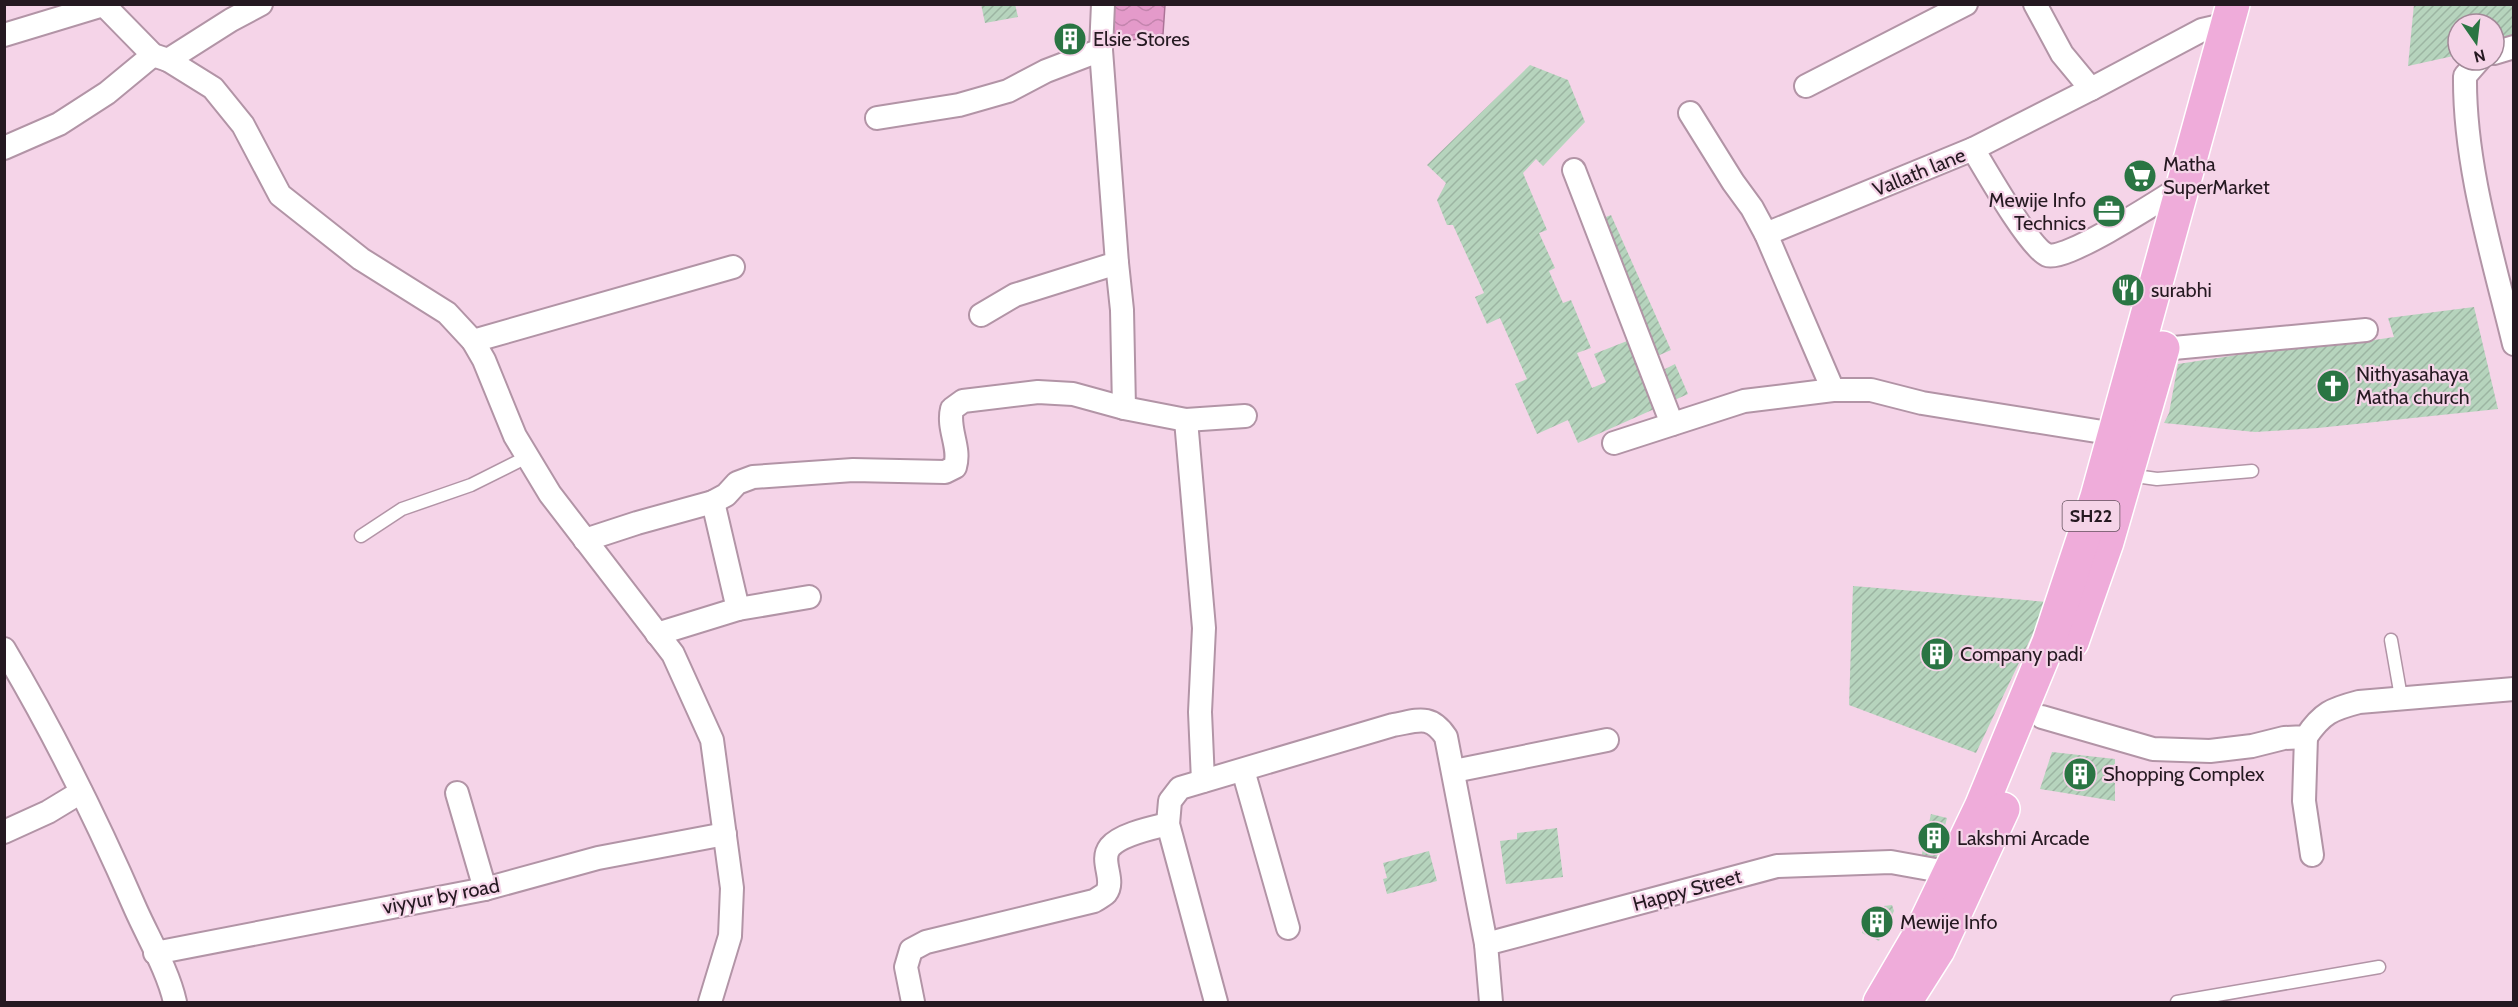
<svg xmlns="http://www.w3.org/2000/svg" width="2518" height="1007" viewBox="0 0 2518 1007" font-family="Cabin,sans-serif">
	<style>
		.water { fill: url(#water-waves); stroke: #ab7397; stroke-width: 1.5 }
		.building { fill: url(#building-hatch) }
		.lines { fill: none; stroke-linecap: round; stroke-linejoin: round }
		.lane-casing { stroke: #b294a6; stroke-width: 15 }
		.street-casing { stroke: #b294a6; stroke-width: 26 }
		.primary-casing { stroke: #fff; stroke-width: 36 }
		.lane { stroke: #fff; stroke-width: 12 }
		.street { stroke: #fff; stroke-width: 22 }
		.primary { stroke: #efacda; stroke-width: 33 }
		.labels { text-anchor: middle; stroke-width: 4.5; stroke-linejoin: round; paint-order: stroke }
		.shield { fill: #f5d4e8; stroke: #63515d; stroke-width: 1.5 }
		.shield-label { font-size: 18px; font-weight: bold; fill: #251921 }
		.poi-label { font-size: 20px; fill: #251921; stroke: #f5d4e8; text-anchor: start }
		.street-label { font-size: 20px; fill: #251921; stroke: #f5d4e8 }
	</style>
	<defs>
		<pattern id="water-waves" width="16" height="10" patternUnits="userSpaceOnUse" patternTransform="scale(1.5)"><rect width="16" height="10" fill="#e49aca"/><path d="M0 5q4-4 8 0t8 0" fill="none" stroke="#c384ad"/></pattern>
		<pattern id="building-hatch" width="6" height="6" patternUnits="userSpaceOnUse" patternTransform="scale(1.5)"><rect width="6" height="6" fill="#b6d4bd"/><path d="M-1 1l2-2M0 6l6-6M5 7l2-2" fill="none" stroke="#9cb5a2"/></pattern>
	</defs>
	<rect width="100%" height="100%" fill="#f5d4e8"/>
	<polygon class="water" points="1110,5 1165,5 1163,34 1108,45"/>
	<g class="building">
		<polygon points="981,4 1015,4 1018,17 985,23"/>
		<polygon points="2414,4 2514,4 2514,42 2494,47 2494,24 2458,24 2458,55 2408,66"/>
		<polygon points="1079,29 1081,46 1062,49 1059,32"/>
		<polygon points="1530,65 1568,80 1585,122 1543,166 1536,159 1523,173 1547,230 1539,233 1555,268 1549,271 1563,303 1571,300 1591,348 1577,353 1592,388 1606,382 1594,354 1627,341 1626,337 1640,327 1593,222 1611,215 1671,350 1655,357 1661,371 1675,364 1688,394 1578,443 1568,420 1537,434 1515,384 1527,379 1500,318 1487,324 1475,297 1484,293 1453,225 1447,225 1437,200 1446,183 1427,165"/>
		<polygon points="2474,307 2498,409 2318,428 2255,432 2164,423 2169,413 2178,364 2297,346 2355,343 2394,337 2388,318"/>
		<polygon points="1853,586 2048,602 1976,753 1849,705"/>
		<polygon points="2052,752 2115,759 2115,801 2040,789"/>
		<polygon points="1931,814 1947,818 1936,861 1921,858"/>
		<polygon points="1557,828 1563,877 1506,884 1500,841 1517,839 1517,833"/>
		<polygon points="1429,851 1437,881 1387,894 1383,879 1387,878 1383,863"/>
		<polygon points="1892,905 1894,911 1879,941 1862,933 1868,908"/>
	</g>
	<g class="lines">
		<g class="lane-casing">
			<g id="lane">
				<polyline points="2128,475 2157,479 2252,471"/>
				<polyline points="361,536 402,509 471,485 527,457"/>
				<polyline points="2391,640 2401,697"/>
				<polyline points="2177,1002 2379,967"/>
			</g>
		</g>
		<g class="street-casing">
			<g id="street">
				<polyline points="103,4 153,55 168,60 213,88 243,125 280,195 361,259 447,313 473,341 484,360 515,436 550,494 673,654 712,740 732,888 730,936 710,1002"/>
				<polyline points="2035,4 2062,54 2091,89 2202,30 2228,24"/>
				<polyline points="4,35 103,5"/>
				<polyline points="2494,53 2514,47"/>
				<polyline points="168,60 231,20 261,4"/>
				<path d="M 2479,60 L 2465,76 C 2464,166 2493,257 2514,344"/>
				<polyline points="1806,86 1966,4"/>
				<polyline points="1690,113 1733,182 1752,208 1766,234 1833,390"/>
				<polyline points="877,118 959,105 1008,91 1046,71 1101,50"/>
				<polyline points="4,148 59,124 107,93 153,55"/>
				<polyline points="1973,149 2091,89"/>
				<polyline points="1574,170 1672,424"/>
				<path d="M 1766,234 L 1973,149 C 1985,169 2030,248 2047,255 C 2064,263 2165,197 2184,185"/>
				<polyline points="1117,263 1122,310 1124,408"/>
				<polyline points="981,315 1015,295 1117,263 1101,50 1103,4"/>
				<polyline points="473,341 733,267"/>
				<polyline points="2163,349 2366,330"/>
				<polyline points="1186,420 1204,628 1200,712 1203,781"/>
				<polyline points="1614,443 1744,401 1833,390 1871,390 1922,403 2115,434"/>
				<polyline points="713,502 738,609"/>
				<path d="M 585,540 L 637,523 L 713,502 L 726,495 L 737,483 L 753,477 L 853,470 L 945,472 L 955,467 C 961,447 947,429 952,409 L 963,401 L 1038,392 L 1073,394 L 1124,408 L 1186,420 L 1245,416"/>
				<polyline points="657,634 738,609 809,597"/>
				<path d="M 4,649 C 54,733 97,820 136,910 C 149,939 168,971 175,1002"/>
				<path d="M 2042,717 L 2153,749 L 2210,751 L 2252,746 L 2284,738 L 2306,737 C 2322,713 2332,709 2359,702 L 2514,689"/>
				<polyline points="2306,737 2304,801 2312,855"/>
				<polyline points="1243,770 1288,928"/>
				<polyline points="1454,771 1607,740"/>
				<polyline points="457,793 485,889"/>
				<polyline points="4,832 48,812 81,792"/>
				<polyline points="155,953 485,889 598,858 725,834"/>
				<path d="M 913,1002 L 906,967 L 911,950 L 926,942 L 1094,901 C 1097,899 1103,896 1106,893 C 1116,880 1099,861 1110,847 C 1121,834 1152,828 1168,824"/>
				<path d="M 1216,1002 L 1168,824 L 1170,801 L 1180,788 L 1393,725 C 1417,721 1430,713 1446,737 L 1486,944"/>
				<polyline points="1491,1002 1486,944 1777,866 1891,862 1963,875"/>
			</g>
		</g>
		<g class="primary-casing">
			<g id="primary">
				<polyline points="2072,642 2107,542 2163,348"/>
				<polyline points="1880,1002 1921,932 1981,807 2049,642 2097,497 2233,4"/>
				<polyline points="1905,1002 1938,950 2003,809"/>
			</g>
		</g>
		<use href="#lane" class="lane"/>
		<use href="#street" class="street"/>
		<use href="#primary" class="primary"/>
	</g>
	<defs>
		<g id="building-disc" transform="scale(1.725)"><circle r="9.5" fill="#2a7543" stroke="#f5d4e8"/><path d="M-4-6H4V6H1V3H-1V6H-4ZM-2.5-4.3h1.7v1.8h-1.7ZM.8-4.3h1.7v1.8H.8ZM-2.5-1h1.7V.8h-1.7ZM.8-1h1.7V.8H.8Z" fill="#fff"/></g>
		<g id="supermarket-disc" transform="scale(1.725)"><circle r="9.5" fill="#2a7543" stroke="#f5d4e8"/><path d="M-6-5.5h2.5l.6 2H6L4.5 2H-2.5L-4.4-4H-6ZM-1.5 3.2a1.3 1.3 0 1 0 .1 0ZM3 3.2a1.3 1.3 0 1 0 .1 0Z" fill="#fff"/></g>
		<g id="office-disc" transform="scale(1.725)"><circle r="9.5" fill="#2a7543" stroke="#f5d4e8"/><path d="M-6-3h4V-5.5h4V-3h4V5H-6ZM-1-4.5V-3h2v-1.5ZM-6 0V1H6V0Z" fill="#fff"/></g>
		<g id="restaurant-disc" transform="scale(1.725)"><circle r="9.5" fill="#2a7543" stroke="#f5d4e8"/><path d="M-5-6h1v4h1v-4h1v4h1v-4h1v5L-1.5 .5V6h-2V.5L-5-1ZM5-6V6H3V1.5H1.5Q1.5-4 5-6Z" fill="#fff"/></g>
		<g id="church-disc" transform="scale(1.725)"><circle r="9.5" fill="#2a7543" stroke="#f5d4e8"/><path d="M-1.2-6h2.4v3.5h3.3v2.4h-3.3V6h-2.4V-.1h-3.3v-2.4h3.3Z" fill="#fff"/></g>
	</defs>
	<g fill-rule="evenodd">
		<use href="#building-disc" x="1070" y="39"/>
		<use href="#supermarket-disc" x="2140" y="176"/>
		<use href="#office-disc" x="2109" y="211"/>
		<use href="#restaurant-disc" x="2128" y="290"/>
		<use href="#church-disc" x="2333" y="386"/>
		<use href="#building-disc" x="1937" y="654"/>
		<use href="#building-disc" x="2080" y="774"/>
		<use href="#building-disc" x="1934" y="838"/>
		<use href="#building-disc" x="1877" y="922"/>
	</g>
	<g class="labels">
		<rect class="shield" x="2062.5" y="501" width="57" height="30" rx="4.5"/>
		<g class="shield-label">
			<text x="2091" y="522">SH22</text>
		</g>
		<g class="poi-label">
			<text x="1093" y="46">Elsie Stores</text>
			<text x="2163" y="171">Matha<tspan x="2163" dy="23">SuperMarket</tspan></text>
			<text x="2086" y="207" text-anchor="end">Mewije Info<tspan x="2086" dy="23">Technics</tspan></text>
			<text x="2151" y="297">surabhi</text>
			<text x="2356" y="381">Nithyasahaya<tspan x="2356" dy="23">Matha church</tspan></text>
			<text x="1960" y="661">Company padi</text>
			<text x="2103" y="781">Shopping Complex</text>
			<text x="1957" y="845">Lakshmi Arcade</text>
			<text x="1900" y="929">Mewije Info</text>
		</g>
		<g class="street-label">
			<text transform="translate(1919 172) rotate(-22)" y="7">Vallath lane</text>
			<text transform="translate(1687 890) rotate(-15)" y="7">Happy Street</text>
			<text transform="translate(441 896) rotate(-11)" y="7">viyyur by road</text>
		</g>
	</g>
	<rect width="2518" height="1007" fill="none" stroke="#251921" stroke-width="12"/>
	<g transform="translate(2476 42) rotate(166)"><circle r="28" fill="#f5d4e8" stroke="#a28998" stroke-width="1.5"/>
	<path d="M0-4.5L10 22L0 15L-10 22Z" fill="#2a7543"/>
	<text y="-9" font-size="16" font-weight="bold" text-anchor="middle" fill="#251921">N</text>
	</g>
</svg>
